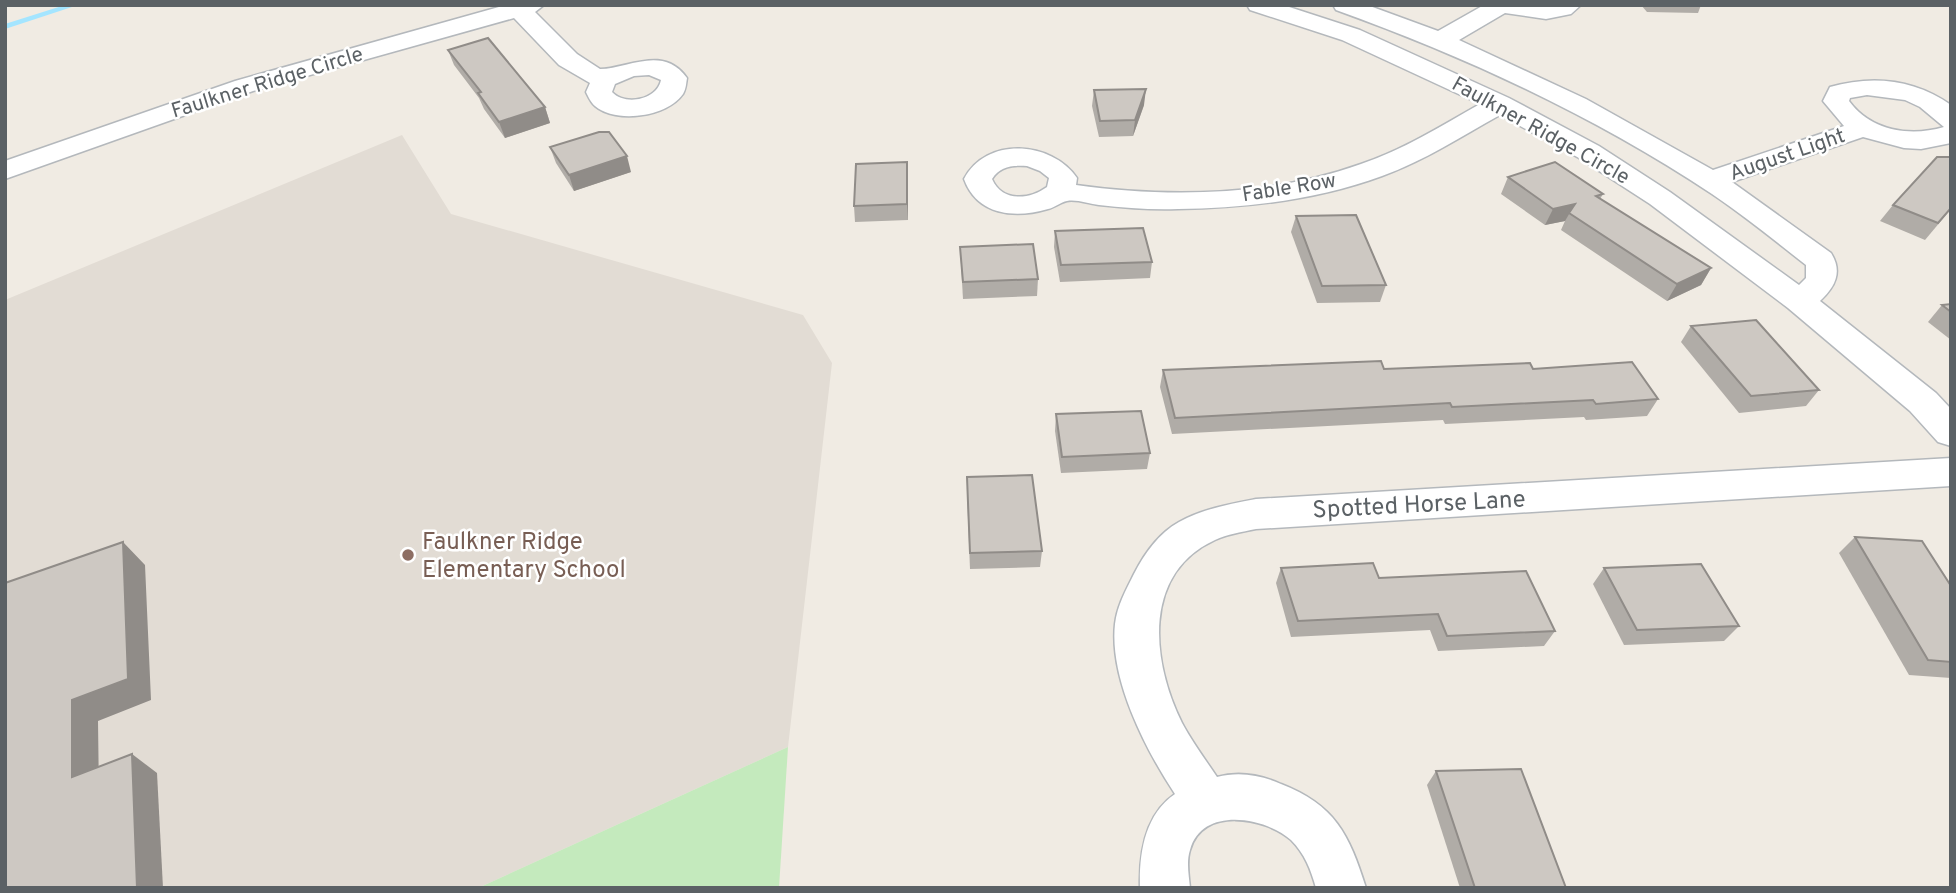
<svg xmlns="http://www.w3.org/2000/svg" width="1956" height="893" viewBox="0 0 1956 893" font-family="Overpass,sans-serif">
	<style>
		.education { fill: #e2dcd4 }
		.green { fill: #c4eabd }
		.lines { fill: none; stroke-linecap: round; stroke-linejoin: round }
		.stream { fill: #a4e5ff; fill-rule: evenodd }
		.street-casing { stroke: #b4b8bc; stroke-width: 3 }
		.street { fill: #fff; fill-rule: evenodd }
		.wall { fill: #b0aca7 }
		.shaded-wall { fill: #908c88 }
		.building { fill: #cdc8c2; stroke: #908c88; stroke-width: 2 }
		.education-dot { fill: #8d6e63; stroke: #fff; stroke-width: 2.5 }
		.labels { text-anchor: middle; stroke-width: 5; stroke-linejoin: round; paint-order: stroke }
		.far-street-label { font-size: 21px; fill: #5b6165; stroke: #fff }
		.street-label { font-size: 24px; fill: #5b6165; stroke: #fff }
		.education-label { font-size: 24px; fill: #785e54; stroke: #fff; text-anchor: start }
	</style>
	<rect width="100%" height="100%" fill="#f0ebe3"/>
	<polygon class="education" points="402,135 451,214 803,315 832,363 788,747 478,888 5,888 5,300"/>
	<polygon class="green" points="788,747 779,888 478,888"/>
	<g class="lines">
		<polygon class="stream" points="65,5 78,5 5,29 5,24"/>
		<g class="street-casing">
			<g id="street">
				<path d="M 506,5 L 544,5 L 535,12 L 577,54 L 600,69 C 627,69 663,44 687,78 C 686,84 686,89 683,94 C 667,117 616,124 595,106 C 591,103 588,96 586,92 L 590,83 L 559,65 L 514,18 L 253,91 L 5,179 L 5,161 L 235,81 ZM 649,75 L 661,80 C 657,100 625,106 612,92 L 615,84 L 634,76 Z"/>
				<path d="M 1247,5 L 1283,5 L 1360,30 L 1509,98 L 1599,146 L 1670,192 L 1799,285 L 1806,278 L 1806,265 C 1775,241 1745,216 1712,194 C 1596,117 1467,57 1336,10 L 1333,5 L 1367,5 L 1438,31 L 1484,5 L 1581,5 L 1571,14 L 1546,19 L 1505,13 L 1459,40 L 1586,99 L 1713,170 L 1844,126 L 1823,101 L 1830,87 C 1872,75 1914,79 1951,105 L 1951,143 L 1921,149 L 1904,148 L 1863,137 L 1732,182 L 1831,253 C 1843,272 1835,287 1820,301 L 1936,393 L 1951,409 L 1951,446 L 1938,442 L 1910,411 L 1788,308 L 1650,204 L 1579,158 L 1500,115 C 1462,136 1424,161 1382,176 C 1317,200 1247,208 1178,209 C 1152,210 1125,208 1099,205 C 1090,204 1076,199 1067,201 C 1061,202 1054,208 1048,209 C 1014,219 977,215 964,179 C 986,136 1052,141 1077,178 L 1076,185 C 1169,198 1272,196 1361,164 C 1403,150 1441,126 1480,104 L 1342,40 L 1250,10 ZM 1867,95 L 1905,100 L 1920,107 L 1944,127 C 1910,137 1871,131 1849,101 L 1850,98 ZM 1027,166 L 1040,171 L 1049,178 L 1047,187 C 1029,200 1002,202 992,179 C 1000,166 1013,165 1027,166 Z"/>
				<path d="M 1951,458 L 1951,486 L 1256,529 C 1242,532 1227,534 1215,540 C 1141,574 1152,663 1182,723 C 1192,742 1205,759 1217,777 C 1239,771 1261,775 1281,784 C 1335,805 1349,834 1366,888 L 1316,888 C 1311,870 1305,854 1291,840 C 1265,817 1202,806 1190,850 C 1186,862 1189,876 1190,888 L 1140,888 C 1139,855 1144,815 1175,794 C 1146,750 1109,679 1115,624 C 1117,606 1126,590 1134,574 C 1144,554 1159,533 1179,522 C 1202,509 1230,504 1256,499 Z"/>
			</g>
		</g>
		<use href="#street" class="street"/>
	</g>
	<g class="wall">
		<polygon points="1641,5 1701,5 1698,13 1647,12"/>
		<polygon points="448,50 545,107 550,123 505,138 484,109 479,98 454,65"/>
		<polygon points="1094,90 1144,105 1133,136 1099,137 1092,106"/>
		<polygon points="550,147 631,172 574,191 556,163"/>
		<polygon points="1508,177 1603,194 1600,199 1711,268 1701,285 1667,301 1561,230 1565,221 1545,225 1501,194"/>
		<polygon points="908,178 908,220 855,222 854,206"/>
		<polygon points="1893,205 1951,209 1925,240 1880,221"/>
		<polygon points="1296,216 1386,285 1380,302 1317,303 1291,232"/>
		<polygon points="1055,231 1152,262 1150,278 1060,282 1054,247"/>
		<polygon points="960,247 1038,279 1037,296 963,299"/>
		<polygon points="1951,304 1951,340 1928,322 1942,305"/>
		<polygon points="1691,326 1819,390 1806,406 1739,413 1681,342"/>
		<polygon points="1533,369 1658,399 1647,416 1586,420 1584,417 1445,424 1443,420 1172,434 1160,387 1163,370"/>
		<polygon points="1056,414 1150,453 1147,469 1061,473 1055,431"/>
		<polygon points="967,494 1042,551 1040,567 970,569"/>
		<polygon points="1855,537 1951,586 1951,678 1909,675 1839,553"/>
		<polygon points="1281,568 1379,578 1555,631 1544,646 1438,651 1430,630 1291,637 1276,583"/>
		<polygon points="1604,568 1739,626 1724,641 1624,645 1593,584"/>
		<polygon points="1436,771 1566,888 1460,888 1427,785"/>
	</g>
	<g class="shaded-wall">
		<polygon points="1146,89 1144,105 1133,136 1135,120"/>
		<polygon points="545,107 550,123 505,138 499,122"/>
		<polygon points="627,156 631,172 574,191 569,175"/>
		<polygon points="907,162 908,178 908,220 907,204"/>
		<polygon points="1575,204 1565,221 1545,225 1553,209"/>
		<polygon points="1711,268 1701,285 1667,301 1677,284"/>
		<polygon points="123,542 145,565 151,700 98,721 99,797 72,777 72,700"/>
		<polygon points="132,754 157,773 163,888 137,888"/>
	</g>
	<g class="building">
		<polygon points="488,38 545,107 499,122 478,93 481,92 448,50"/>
		<polygon points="1146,89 1135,120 1100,121 1094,90"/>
		<polygon points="599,132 609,132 627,156 569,175 550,147"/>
		<polygon points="1937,157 1951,157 1951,208 1938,223 1893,205"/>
		<polygon points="907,162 907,204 854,206 856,164"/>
		<polygon points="1555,162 1603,194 1596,196 1711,268 1677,284 1569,213 1575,204 1553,209 1508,177"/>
		<polygon points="1356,215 1386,285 1322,286 1296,216"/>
		<polygon points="1143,228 1152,262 1061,265 1055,231"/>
		<polygon points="1033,244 1038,279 963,282 960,247"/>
		<polygon points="1951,304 1951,312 1942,305"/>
		<polygon points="1756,320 1819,390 1751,396 1691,326"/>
		<polygon points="1381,361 1384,369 1530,363 1533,369 1632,362 1658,399 1596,404 1593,400 1452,407 1450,403 1175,418 1163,370"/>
		<polygon points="1141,411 1150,453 1062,457 1056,414"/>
		<polygon points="1032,475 1042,551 970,553 967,477"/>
		<polygon points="1855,537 1922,541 1951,586 1951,662 1928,660"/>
		<polygon points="123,542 128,679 72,700 72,777 132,754 137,888 5,888 5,583"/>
		<polygon points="1373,563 1379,578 1526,571 1555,631 1447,636 1438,614 1298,621 1281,568"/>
		<polygon points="1701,564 1739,626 1637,630 1604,568"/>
		<polygon points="1521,769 1566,888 1475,888 1436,771"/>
	</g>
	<circle class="education-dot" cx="408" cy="555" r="7"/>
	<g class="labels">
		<g class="far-street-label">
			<text transform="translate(267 82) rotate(-17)" y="7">Faulkner Ridge Circle</text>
			<text transform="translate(1541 130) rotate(29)" y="7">Faulkner Ridge Circle</text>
			<text transform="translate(1787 154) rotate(-19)" y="7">August Light</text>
			<text transform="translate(1289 187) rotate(-9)" y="7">Fable Row</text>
		</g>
		<g class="street-label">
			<text transform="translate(1419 504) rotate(-3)" y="8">Spotted Horse Lane</text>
		</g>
		<g class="education-label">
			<text x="422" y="549">Faulkner Ridge<tspan x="422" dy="28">Elementary School</tspan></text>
		</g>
	</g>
	<rect width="1956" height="893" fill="none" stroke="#5b6165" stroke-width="14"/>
</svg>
